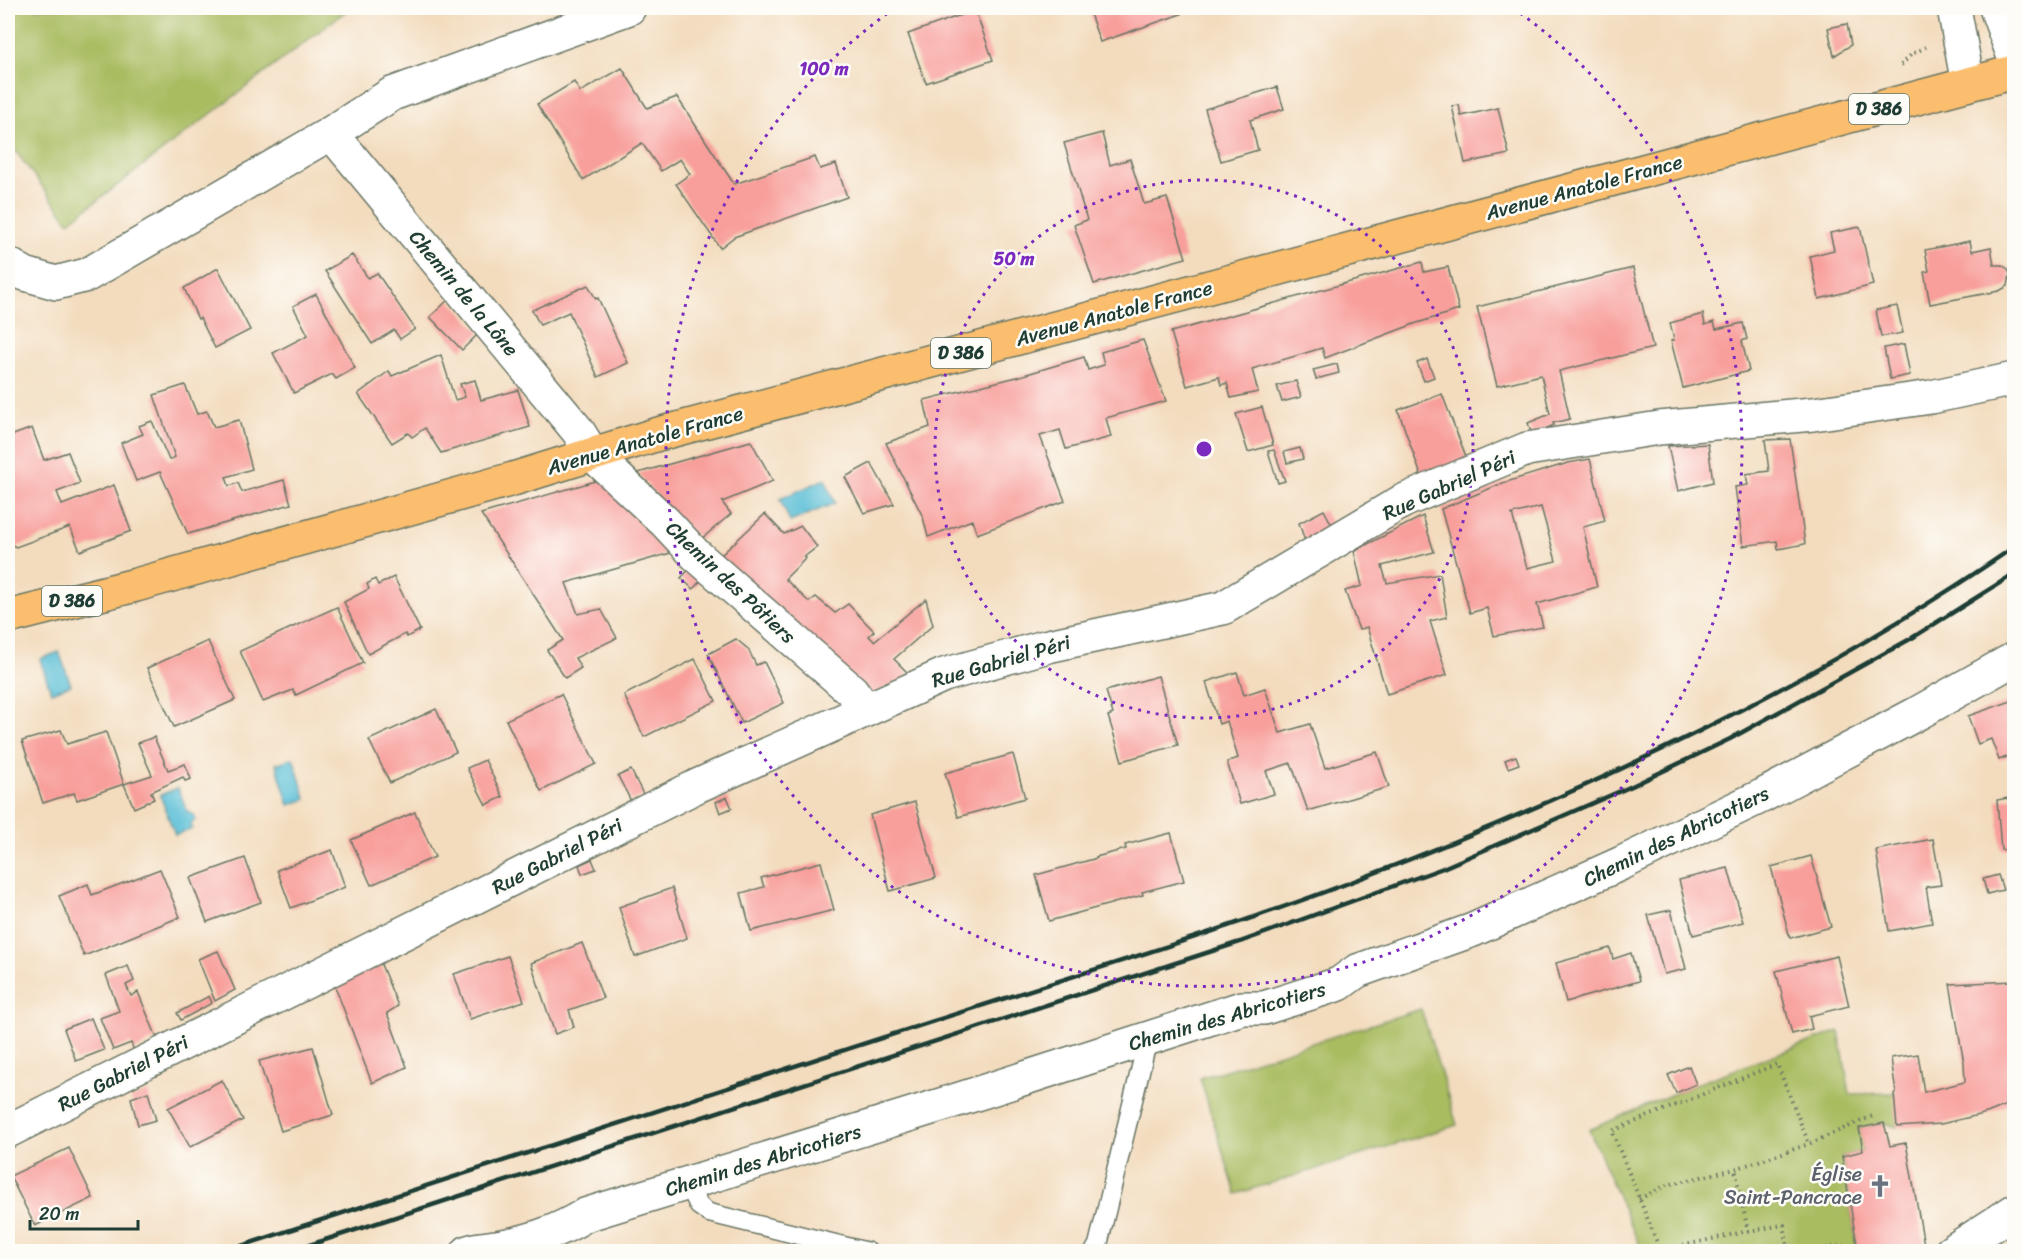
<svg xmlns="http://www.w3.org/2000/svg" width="2022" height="1259" viewBox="0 0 2022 1259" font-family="Sriracha,sans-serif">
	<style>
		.green { fill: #a9bc60; stroke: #647c4a; stroke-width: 1.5 }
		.water { fill: #58bed6; stroke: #3c7e85; stroke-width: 1.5 }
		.building { fill: #f89f9b; fill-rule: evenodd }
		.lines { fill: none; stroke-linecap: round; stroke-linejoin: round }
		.service-casing { stroke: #697564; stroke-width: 21 }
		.minor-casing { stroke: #697564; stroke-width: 36 }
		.primary-casing { stroke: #697564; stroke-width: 36 }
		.path { stroke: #697564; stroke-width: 4; stroke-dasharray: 1.5 4.5; stroke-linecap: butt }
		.service { stroke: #fff; stroke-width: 18 }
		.minor { stroke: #fff; stroke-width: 33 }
		.primary { stroke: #fabe6e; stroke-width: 33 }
		.rail { stroke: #1f3d34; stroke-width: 4.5 }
		.ring { fill: none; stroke: #7b2cbf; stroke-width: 3; stroke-dasharray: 3 6 }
		.labels { text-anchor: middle; stroke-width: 5; stroke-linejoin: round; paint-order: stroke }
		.shield { fill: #fdfcf7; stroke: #62766e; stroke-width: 1.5 }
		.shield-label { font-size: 18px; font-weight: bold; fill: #1f3d34 }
		.street-label { font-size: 20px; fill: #1f3d34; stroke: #fdfcf7 }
		.worship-label { font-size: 20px; fill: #5b616d; stroke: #fdfcf7; text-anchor: end }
		.centre { fill: #7b2cbf; stroke: #fdfcf7; stroke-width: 3 }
		.ring-label { font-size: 18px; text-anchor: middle; font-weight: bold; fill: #7b2cbf; stroke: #fdfcf7; stroke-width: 5; stroke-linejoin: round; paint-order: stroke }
	</style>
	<rect width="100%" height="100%" fill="#fdfcf7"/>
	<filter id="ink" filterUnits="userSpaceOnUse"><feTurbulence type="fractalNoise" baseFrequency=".0167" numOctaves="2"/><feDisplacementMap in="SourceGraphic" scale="12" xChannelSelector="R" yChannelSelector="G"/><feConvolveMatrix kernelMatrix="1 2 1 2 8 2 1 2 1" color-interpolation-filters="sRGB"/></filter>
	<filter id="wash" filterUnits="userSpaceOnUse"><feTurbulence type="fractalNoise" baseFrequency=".008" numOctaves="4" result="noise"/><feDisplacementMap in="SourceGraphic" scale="24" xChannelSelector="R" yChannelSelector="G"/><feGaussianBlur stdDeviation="1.35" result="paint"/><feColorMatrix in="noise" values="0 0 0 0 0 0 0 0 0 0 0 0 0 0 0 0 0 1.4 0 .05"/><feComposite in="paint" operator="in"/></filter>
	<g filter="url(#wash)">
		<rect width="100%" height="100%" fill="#f3dcbe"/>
		<g class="green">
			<polygon points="8,8 350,8 69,222 8,141"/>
			<polygon points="1421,1009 1457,1125 1236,1194 1200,1078"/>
			<polygon points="1839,1031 1850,1094 1896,1093 1897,1127 1884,1123 1859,1128 1863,1151 1842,1156 1858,1251 1642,1251 1589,1130 1696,1084"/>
		</g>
		<g class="water">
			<polygon points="825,479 835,503 790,522 780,499"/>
			<polygon points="59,652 71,685 51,692 40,659"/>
			<polygon points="293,758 306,799 289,805 276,764"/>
			<polygon points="178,788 187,811 194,815 195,820 191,824 192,829 175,835 160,795"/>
		</g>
		<g id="blocks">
			<g class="building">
				<polygon points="1088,8 1178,8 1181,14 1100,42"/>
				<polygon points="975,10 993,60 926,83 908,34"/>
				<polygon points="1847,24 1851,45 1834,56 1828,28"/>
				<polygon points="622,68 647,108 677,97 734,184 815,157 820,169 836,164 847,197 734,237 720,248 676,184 690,174 680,159 661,171 642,143 583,180 537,104 574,82 580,92"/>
				<polygon points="1277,87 1284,109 1250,120 1258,150 1221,161 1205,109"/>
				<polygon points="1459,105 1461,116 1498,108 1509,154 1465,163 1452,106"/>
				<polygon points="1102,133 1110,165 1130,159 1144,204 1167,198 1186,258 1094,284 1074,225 1087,220 1064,143"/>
				<polygon points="1860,227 1873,285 1819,299 1810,256 1834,250 1830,233"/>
				<polygon points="1970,241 1972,251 1991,247 1994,265 2002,265 2008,269 2010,274 2008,286 1999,291 1930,304 1924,272 1929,271 1925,250"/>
				<polygon points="352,255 368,278 377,273 415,329 400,339 394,330 372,344 325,271"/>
				<polygon points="1422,262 1424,272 1448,267 1459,310 1414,324 1325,358 1322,348 1252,369 1258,392 1231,398 1227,383 1221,385 1219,377 1187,386 1171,332"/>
				<polygon points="218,268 250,330 215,348 200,318 198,319 184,288"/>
				<polygon points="1633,268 1653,348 1559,371 1570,419 1553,423 1554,425 1532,435 1528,423 1550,414 1541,375 1497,386 1477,307"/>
				<polygon points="588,285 596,299 598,298 628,363 598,377 569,312 540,325 532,310"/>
				<polygon points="316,294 355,368 336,379 332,374 294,393 273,353 308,335 293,306"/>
				<polygon points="449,299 480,332 462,350 430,317"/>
				<polygon points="1897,306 1903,333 1881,337 1876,310"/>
				<polygon points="1703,314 1705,325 1714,322 1716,329 1743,323 1747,339 1742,341 1749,371 1683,388 1671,341 1674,340 1670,323"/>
				<polygon points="1143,340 1166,401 1106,418 1111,437 1066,449 1060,430 1040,436 1065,501 977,534 972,520 928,537 923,517 886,443 930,427 924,400 1017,377 1084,357 1088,370 1104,365 1101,352"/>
				<polygon points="1904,344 1910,375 1890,379 1884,348"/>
				<polygon points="441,355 455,400 465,397 460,384 475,380 481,400 518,390 530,427 441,453 425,428 412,437 408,433 392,443 358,394 389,371 392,376"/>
				<polygon points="1427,359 1434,377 1424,381 1417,363"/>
				<polygon points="1337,364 1339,373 1316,379 1313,370"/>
				<polygon points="1296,381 1301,397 1282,402 1277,386"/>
				<polygon points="185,385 197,414 207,411 214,427 239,420 252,469 226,477 229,486 238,483 242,492 284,480 291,504 188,534 160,472 136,481 121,443 143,434 139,426 152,421 169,460 175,457 154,395"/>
				<polygon points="1442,394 1468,462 1423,481 1398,410"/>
				<polygon points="1262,407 1273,445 1248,452 1236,414"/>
				<polygon points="32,428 44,460 68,452 80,483 57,492 62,505 114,485 131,531 80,551 70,527 16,547 8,543 8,437"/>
				<polygon points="1790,439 1805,544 1778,549 1777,541 1743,546 1735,487 1748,485 1746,474 1769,471 1765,440"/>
				<polygon points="751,441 773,481 722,502 731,514 700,540 664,506 638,473"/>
				<polygon points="1708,444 1713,482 1678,491 1668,446"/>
				<polygon points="1300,448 1303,459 1287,463 1284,452"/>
				<polygon points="1274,450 1285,481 1278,483 1268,451"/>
				<path d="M 1590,459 L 1605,521 L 1583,527 L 1597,587 L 1537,604 L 1543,627 L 1494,636 L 1487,608 L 1470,613 L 1441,509 L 1503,483 L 1568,463 ZM 1541,507 L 1556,561 L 1527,568 L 1512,514 Z"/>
				<polygon points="871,463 894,504 864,513 845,477"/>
				<polygon points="609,477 674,552 566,583 578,614 601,609 617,638 575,658 581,668 565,678 547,650 563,640 481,514"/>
				<polygon points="1324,510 1333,527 1305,541 1299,523"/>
				<polygon points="765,514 784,534 801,526 817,547 804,557 806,558 785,579 809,602 816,597 835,613 848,604 874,631 869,636 874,641 926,599 933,625 894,659 910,675 872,695 718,558"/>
				<polygon points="1423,516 1434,552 1382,566 1387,583 1440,574 1447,617 1430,621 1447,675 1387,694 1367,627 1359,630 1345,591 1362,586 1354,551"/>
				<polygon points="691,567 703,578 693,589 681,578"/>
				<polygon points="394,577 420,630 407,637 405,634 368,654 344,602 369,589 367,584 375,579 378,585"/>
				<polygon points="337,607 363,663 296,695 293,690 263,702 240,651"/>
				<polygon points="736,639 748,649 756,665 764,662 784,703 742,723 708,654"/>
				<polygon points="208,641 235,700 174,727 147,668"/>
				<polygon points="695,659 716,701 644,737 624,695"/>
				<polygon points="1237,672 1244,695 1265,688 1280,733 1310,724 1325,768 1377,752 1389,787 1308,811 1291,763 1266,771 1274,794 1240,804 1227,762 1238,758 1227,721 1219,724 1206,682"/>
				<polygon points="1158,676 1178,745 1122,761 1108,716 1113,714 1106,691"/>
				<polygon points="561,694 596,764 541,791 506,720"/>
				<polygon points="2014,700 2014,754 1999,760 1991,739 1978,744 1968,716"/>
				<polygon points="436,709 456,752 390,783 369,740"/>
				<polygon points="61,730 67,744 106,732 124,784 152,775 138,743 154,737 168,770 185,764 191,779 185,781 183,777 151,792 154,799 134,808 124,784 77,800 74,793 43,803 22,741"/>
				<polygon points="1013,754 1025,798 958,817 945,773"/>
				<polygon points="1516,756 1519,764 1508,768 1505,760"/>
				<polygon points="485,760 503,797 486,805 467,768"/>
				<polygon points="631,770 644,796 631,801 618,776"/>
				<polygon points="727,797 732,808 720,813 716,802"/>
				<polygon points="2014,797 2014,848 2001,850 1997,800"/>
				<polygon points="915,802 936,878 890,891 870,815"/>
				<polygon points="415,812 435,857 371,885 351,840"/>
				<polygon points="1171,833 1184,881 1142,892 1143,895 1049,921 1036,875 1097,858 1096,857 1126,849 1125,845"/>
				<polygon points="1933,839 1941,885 1926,887 1932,923 1889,931 1876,850"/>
				<polygon points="332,850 345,887 291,908 277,870"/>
				<polygon points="1811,856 1831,927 1790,938 1771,867"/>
				<polygon points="245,858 261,902 207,922 190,878"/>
				<polygon points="592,859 596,869 582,874 579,865"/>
				<polygon points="821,862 834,910 751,931 741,893 764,887 761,878"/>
				<polygon points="1728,868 1743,922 1693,935 1679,880"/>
				<polygon points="160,869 180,917 84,956 59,896 88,884 92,895"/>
				<polygon points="1998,875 2003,890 1987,894 1983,879"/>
				<polygon points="672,888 687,938 635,957 619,907"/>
				<polygon points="1671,910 1686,969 1664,974 1648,915"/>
				<polygon points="582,943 603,998 569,1010 574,1027 555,1034 531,963"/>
				<polygon points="1610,948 1613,959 1631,953 1639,981 1566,1002 1556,963"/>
				<polygon points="218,951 235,990 215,1001 198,959"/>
				<polygon points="508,956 524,1001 470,1019 454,974"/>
				<polygon points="1837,956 1849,1006 1809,1016 1812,1029 1792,1034 1776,971"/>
				<polygon points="380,962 398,1006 387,1013 407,1067 372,1083 334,984"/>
				<polygon points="128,966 134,981 126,985 131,996 138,992 157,1038 134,1051 131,1043 113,1050 100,1018 119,1011 106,975"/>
				<polygon points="2014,981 2014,1102 1987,1113 1941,1124 1897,1127 1894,1094 1896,1093 1891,1058 1918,1054 1924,1092 1965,1082 1964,1063 1950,984"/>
				<polygon points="209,996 212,1003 181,1020 177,1013"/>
				<polygon points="91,1018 104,1050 76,1061 64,1029"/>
				<polygon points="313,1047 333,1115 281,1131 259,1061"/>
				<polygon points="1689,1066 1696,1084 1676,1093 1668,1075"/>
				<polygon points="222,1080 243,1120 190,1147 168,1108"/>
				<polygon points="148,1092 156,1120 138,1125 131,1098"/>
				<polygon points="1884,1123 1890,1146 1906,1143 1925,1250 1917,1251 1858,1251 1842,1156 1863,1151 1859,1128"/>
				<polygon points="69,1148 93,1198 35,1226 10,1176"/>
			</g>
		</g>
	</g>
	<g filter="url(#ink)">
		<use href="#blocks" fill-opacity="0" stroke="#697564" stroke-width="1.5"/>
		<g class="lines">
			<g class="service-casing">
				<g id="service">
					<polyline points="688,1183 699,1206 709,1213 868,1252"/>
					<polyline points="1094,1252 1098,1245 1148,1038"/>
				</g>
			</g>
			<g class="minor-casing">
				<g id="minor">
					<polyline points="1954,8 1968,84"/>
					<polyline points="1996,8 2014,57"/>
					<polyline points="331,133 578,431 593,455 665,522 695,554 852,691 866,710"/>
					<polyline points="8,264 25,274 56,283 87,275 331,133 392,94 629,8"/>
					<polyline points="8,1131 697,786 944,675 1048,646 1223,608 1403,501 1527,449 1659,428 1813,414 1931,397 2014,379"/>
					<path d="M 468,1252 C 478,1248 486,1249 496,1247 C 526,1243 560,1231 585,1215 L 957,1100 L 1242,1008 L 1264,1008 L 1339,984 L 1357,971 L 1473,930 L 1622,863 L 1762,796 L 1918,713 L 2014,659"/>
					<polyline points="1951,1252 2014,1211"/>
				</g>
			</g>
			<g class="primary-casing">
				<polyline id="primary" points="8,617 136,585 513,479 655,435 2014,72"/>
			</g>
			<g class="path">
				<polyline points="1901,65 1912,54 1926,47"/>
				<polyline points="1639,1199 1667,1185 1735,1169 1809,1144"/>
				<polyline points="1748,1231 1784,1225 1788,1248"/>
				<polyline points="1661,1252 1612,1131 1777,1064 1809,1144 1875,1115"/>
				<polyline points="1666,1252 1681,1246 1748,1231 1735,1169"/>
				<polyline points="1771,1252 1788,1248"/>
				<polyline points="1790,1252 1851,1245"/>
			</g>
			<use href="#service" class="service"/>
			<use href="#minor" class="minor"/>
			<use href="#primary" class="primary"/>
			<g class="rail">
				<path d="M 223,1252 C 460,1174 697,1098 934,1021 C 1078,974 1225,931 1367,876 C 1594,789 1813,685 2014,547"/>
				<polyline points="288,1252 1240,942 1443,868 1632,786 1730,739 1912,638 2014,574"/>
			</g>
		</g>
	</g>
	<g class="ring">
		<circle cx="1204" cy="449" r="269"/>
		<path d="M1513 8A538 538 0 1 1 895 8"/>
	</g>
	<defs>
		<g id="church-bare" transform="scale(1.8)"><path d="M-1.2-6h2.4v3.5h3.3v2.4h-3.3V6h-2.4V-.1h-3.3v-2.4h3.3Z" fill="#6b7280" stroke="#fdfcf7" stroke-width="2.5" paint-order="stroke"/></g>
	</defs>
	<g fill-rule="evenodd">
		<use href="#church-bare" x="1880" y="1186"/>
	</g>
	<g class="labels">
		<g class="shield">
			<rect x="1849" y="94" width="60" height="30" rx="4.5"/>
			<rect x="931" y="338" width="60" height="30" rx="4.5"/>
			<rect x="42" y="586" width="60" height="30" rx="4.5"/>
		</g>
		<g class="shield-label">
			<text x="1879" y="115">D 386</text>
			<text x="961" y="359">D 386</text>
			<text x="72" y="607">D 386</text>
		</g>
		<g class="street-label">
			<text transform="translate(1584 187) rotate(-15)" y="7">Avenue Anatole France</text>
			<text transform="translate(464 293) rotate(50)" y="7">Chemin de la Lône</text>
			<text transform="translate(1114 313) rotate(-15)" y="7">Avenue Anatole France</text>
			<text transform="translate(645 440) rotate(-16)" y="7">Avenue Anatole France</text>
			<text transform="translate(1449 485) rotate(-24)" y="7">Rue Gabriel Péri</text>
			<text transform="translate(731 582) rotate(43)" y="7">Chemin des Pôtiers</text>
			<text transform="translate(1001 661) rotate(-16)" y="7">Rue Gabriel Péri</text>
			<text transform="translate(1676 836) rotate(-26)" y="7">Chemin des Abricotiers</text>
			<text transform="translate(557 856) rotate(-27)" y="7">Rue Gabriel Péri</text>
			<text transform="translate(1227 1016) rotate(-16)" y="7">Chemin des Abricotiers</text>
			<text transform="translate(123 1073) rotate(-27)" y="7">Rue Gabriel Péri</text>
			<text transform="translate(763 1160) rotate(-17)" y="7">Chemin des Abricotiers</text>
		</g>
		<g class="worship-label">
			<text x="1862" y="1181">Église<tspan x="1862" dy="23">Saint-Pancrace</tspan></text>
		</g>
	</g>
	<circle cx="1204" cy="449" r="9" class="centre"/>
	<g class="ring-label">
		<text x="824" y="75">100 m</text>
		<text x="1014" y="265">50 m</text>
	</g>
	<rect width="2022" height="1259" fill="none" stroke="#fdfcf7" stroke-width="30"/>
	<path d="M30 1220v9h108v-9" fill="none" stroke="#1f3d34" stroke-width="3"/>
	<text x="39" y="1220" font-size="18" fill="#1f3d34" stroke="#fdfcf7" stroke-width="4.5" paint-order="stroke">20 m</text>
</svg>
